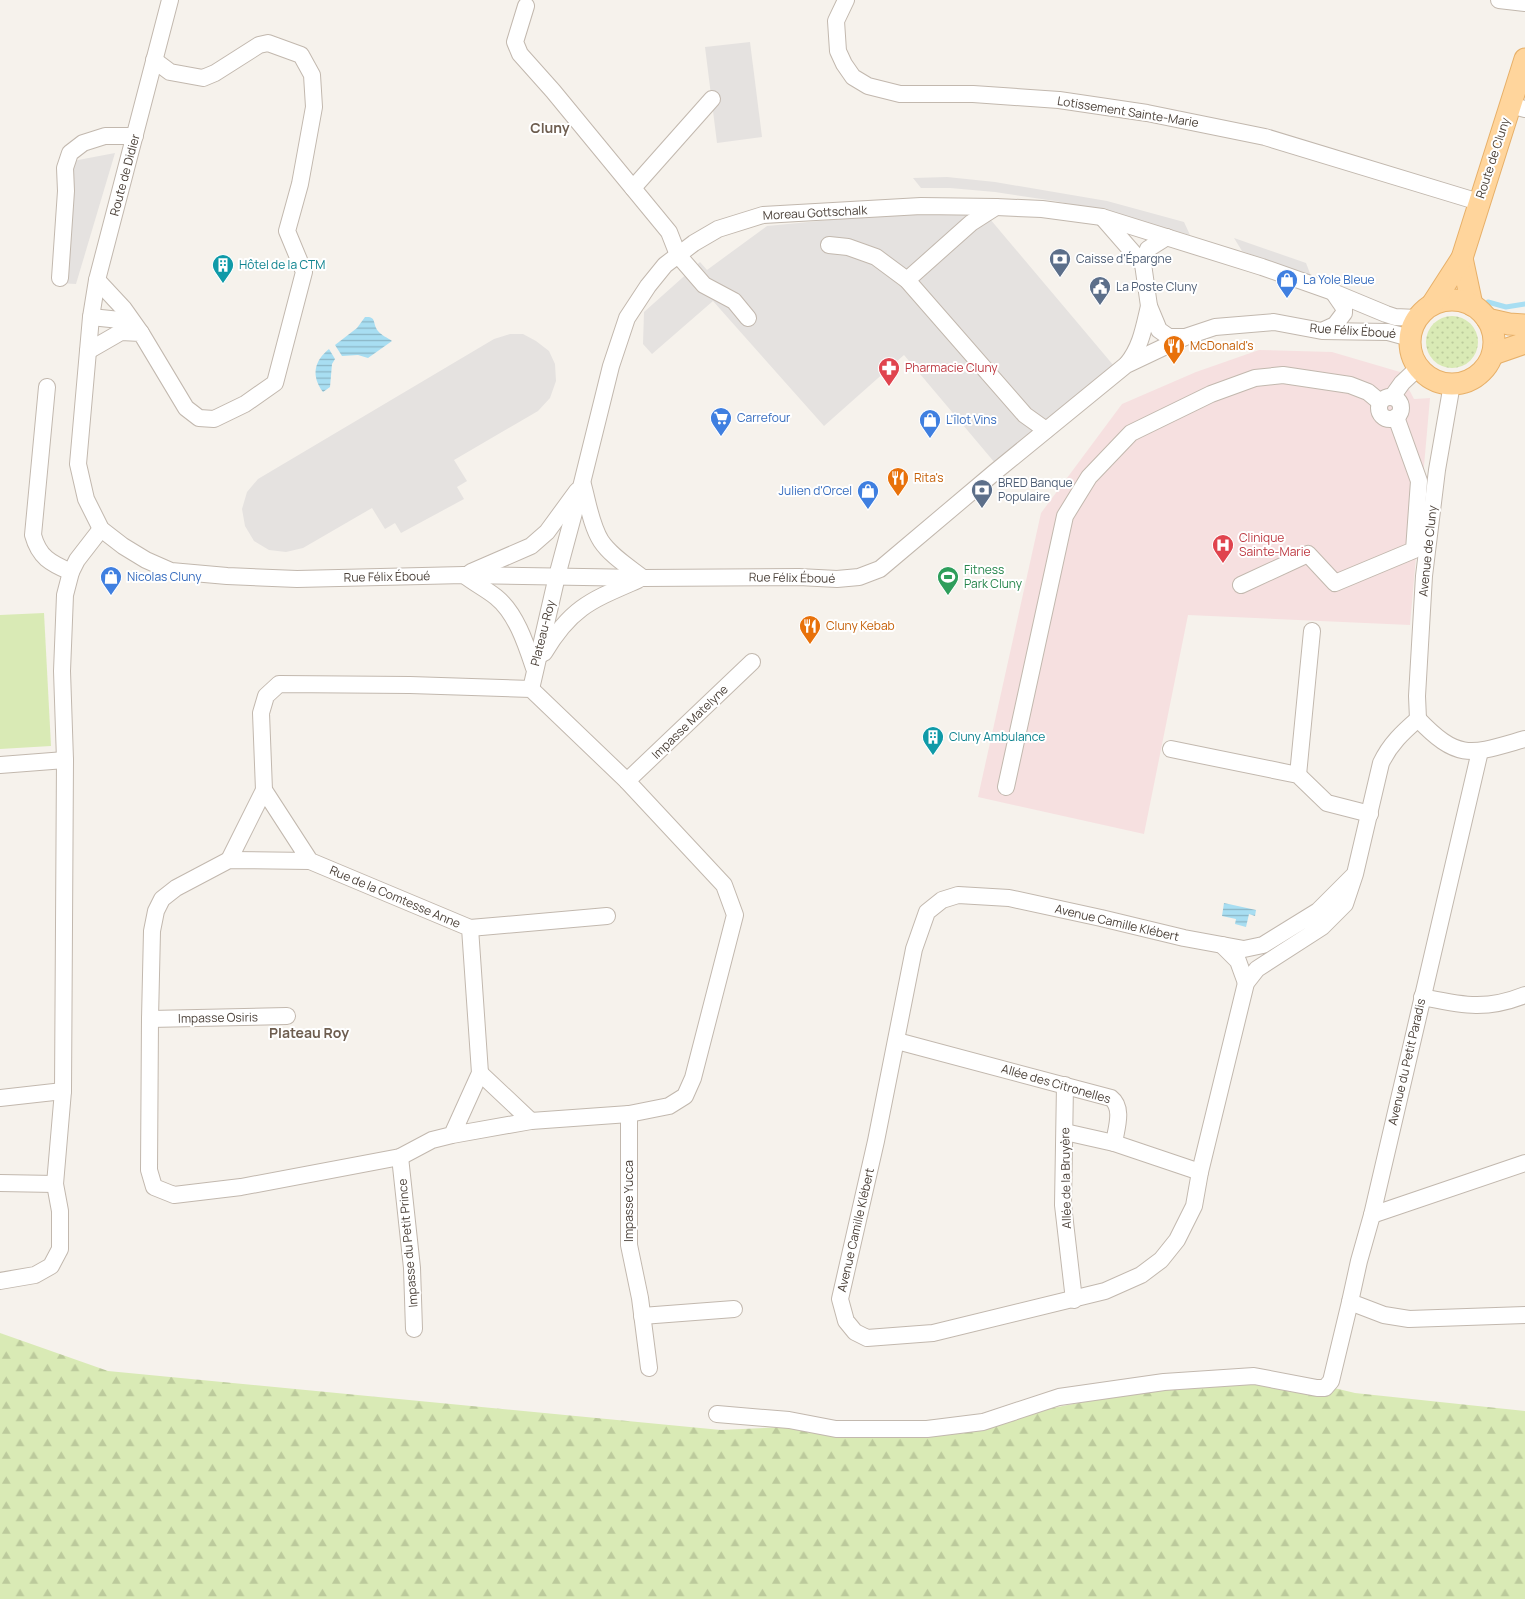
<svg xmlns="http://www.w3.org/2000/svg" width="1525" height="1599" viewBox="0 0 1525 1599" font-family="Manrope,sans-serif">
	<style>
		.medical { fill: #f6e0e0 }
		.grass { fill: url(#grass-dots) }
		.forest { fill: url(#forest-firs) }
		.pitch { fill: #d9eab5 }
		.parking { fill: #e5e2e0 }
		.water { fill: url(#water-rules) }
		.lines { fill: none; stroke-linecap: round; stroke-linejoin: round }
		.stream { stroke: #a8def2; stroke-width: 5 }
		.minor-casing { stroke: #c2b8ae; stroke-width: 18 }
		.major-casing { stroke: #e7b069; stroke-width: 23 }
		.minor { stroke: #fff; stroke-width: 16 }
		.major { stroke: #ffd59c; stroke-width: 21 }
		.labels { text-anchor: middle; stroke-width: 4; stroke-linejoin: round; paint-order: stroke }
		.street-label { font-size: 12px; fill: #4b4139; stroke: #fff }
		.service-label { font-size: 12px; fill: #4e5e75; stroke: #fff; text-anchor: start }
		.culture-label { font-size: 12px; fill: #0d838f; stroke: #fff; text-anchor: start }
		.shop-label { font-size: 12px; fill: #366cbe; stroke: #fff; text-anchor: start }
		.food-label { font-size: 12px; fill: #c56008; stroke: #fff; text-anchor: start }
		.health-label { font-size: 12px; fill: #be3a42; stroke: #fff; text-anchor: start }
		.leisure-label { font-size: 12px; fill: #27864d; stroke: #fff; text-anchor: start }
		.neighbourhood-label { font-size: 14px; font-weight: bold; fill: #6e5e50; stroke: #fff }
	</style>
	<defs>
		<pattern id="grass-dots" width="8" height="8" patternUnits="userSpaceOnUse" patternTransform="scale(1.25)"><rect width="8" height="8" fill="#d9eab5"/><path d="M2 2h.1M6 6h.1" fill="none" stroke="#bcca9c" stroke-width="1.8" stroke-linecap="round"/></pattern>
		<pattern id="forest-firs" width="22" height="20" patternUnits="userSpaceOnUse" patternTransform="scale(1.25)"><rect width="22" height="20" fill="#d9eab5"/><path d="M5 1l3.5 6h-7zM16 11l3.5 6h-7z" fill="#bcca9c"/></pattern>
		<pattern id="water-rules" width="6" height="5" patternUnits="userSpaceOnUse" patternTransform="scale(1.25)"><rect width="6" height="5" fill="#a8def2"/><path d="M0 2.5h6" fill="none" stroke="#8bb6c5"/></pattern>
	</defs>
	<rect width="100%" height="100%" fill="#f6f2ec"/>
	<polygon class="medical" points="1259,350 1332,352 1400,372 1414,399 1430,398 1410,625 1188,615 1144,834 978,797 1041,513 1122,404 1196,372"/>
	<circle class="grass" cx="1452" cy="342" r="26"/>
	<polygon class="forest" points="0,1333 108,1371 721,1430 1011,1416 1255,1369 1355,1393 1525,1411 1525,1599 0,1599"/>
	<polygon class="pitch" points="44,613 51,746 0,749 0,615"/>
	<g class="parking">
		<polygon points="750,42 762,137 717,143 705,47"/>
		<polygon points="115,153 76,284 57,283 57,164"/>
		<polygon points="947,177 995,182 1107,201 1184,222 1190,235 1105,211 1055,201 995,192 950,188 921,188 913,178"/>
		<polygon points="913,212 970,212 990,219 1114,366 995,463 904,355 824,426 713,301 652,354 643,344 644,312 700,262 707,270 767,226"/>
		<polygon points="1234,238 1306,263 1311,276 1242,251"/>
		<polygon points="510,334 523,334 536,341 549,351 555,364 556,381 550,398 538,411 454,460 467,481 457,487 464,499 401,533 395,523 385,529 372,508 303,548 286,552 269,550 254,541 245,526 242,509 247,492 258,479 494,339"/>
	</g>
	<g class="water">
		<path d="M 365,317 C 377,316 372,323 378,331 C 381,335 388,338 392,341 L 368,358 L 358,355 L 342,356 L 335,345 L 357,328 Z"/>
		<path d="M 329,349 L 335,359 L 332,364 L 330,387 L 323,392 C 311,376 314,361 329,349 Z"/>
		<polygon points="1224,903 1256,910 1255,916 1249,914 1246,927 1235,924 1236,919 1222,916"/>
	</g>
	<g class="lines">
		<polyline class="stream" points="1488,302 1506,307 1525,304"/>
		<g class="minor-casing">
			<g id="minor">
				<polyline points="170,0 97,280 91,317 78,464 86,499 101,529 123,546 146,560 171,571 227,576 297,579 464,575 643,578 799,577 837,579 859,577 880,569 995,472 1126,365 1185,337 1215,327 1274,322 1322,331 1388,332 1410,338"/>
				<polyline points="846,0 836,21 838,51 844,64 853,77 868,86 900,94 973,94 1059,100 1147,113 1265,137 1479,202"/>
				<polyline points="1499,0 1525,3"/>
				<polyline points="526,6 515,42 520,54 553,91 669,232 678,255 704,285 734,301 748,318"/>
				<polyline points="1510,105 1525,109"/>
				<polyline points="633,188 712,99"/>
				<polyline points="1102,217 1143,264"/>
				<polyline points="1167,237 1148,249 1143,264 1149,306 1159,330 1169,337 1185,337"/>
				<polyline points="829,245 848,247 876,257 907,280 1025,415 1046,430"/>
				<polyline points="60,278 66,191 65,168 70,153 83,143 105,136 135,136"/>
				<polyline points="97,280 124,309 141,333"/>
				<polyline points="907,280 971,223 996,207"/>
				<polyline points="91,317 120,320 135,330"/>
				<polyline points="1324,330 1335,325 1344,313 1344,308 1333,292"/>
				<polyline points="88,351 121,332 141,333 186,408 199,418 214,419 245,404 275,383 304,272 287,231 300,184 314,107 312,75 301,55 268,43 259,45 215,73 203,78 170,72 154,60"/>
				<path d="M 1127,364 C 1141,347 1144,327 1149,306"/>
				<path d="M 47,387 L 33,535 C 39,557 50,563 71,572"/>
				<polyline points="1392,397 1402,383 1419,367"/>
				<circle cx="1390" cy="408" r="11"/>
				<path d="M 583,485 C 588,503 591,525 601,541 C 611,556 629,567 643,578"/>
				<polyline points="471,572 531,546 547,532 577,491"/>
				<path d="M 464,575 C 474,583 486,589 496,597 C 516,613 526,644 534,668"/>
				<polyline points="1241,585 1308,554 1335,583 1414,550 1419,481 1396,417"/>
				<path d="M 544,653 C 571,607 592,600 638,580"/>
				<polyline points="531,689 557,576 582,483 611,366 627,318 648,286 665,265 694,243 718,229 763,215 921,206 996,207 1042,209 1102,217 1262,267 1333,292 1386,314 1395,317 1417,318"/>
				<polyline points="1418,719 1417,696 1424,576 1437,470 1452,384"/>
				<path d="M 1418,719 C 1459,762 1472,754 1525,739"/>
				<polyline points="1171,749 1298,775 1327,803 1370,814"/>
				<polyline points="1480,751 1372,1215 1359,1261 1350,1302 1384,1315 1409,1319 1525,1315"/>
				<polyline points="0,765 65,760"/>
				<polyline points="1298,775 1312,631"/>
				<polyline points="627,781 752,662"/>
				<polyline points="1006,787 1065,516 1089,477 1131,433 1211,394 1255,378 1283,375 1350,385 1368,392 1380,402"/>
				<polyline points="229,860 264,790"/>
				<polyline points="310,861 264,790 261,713 266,696 279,684 410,685 531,689 627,781 724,885 735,915 693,1078 685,1096 669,1106 629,1114 531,1121 452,1135 432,1140 400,1157 241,1187 174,1195 154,1187 149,1170 150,1019 152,931 156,911 162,899 176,888 229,860 310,861 470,928 480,1073 452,1135"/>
				<path d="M 1355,874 L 1318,911 L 1263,945 L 1244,949 L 1184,938 L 1101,918 L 1009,898 L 958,895 L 942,900 L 927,912 L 914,949 L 876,1141 L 840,1299 L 846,1321 L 855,1332 L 867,1338 L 933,1333 L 1105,1291 L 1141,1275 L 1161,1260 L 1177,1240 L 1194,1206 L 1200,1172 L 1246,983 L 1257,969 L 1322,927 L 1345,904 L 1355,874 L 1381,763 C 1390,744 1403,732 1418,719"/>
				<polyline points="470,928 607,916"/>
				<polyline points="1222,945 1238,961 1246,983"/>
				<path d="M 1422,997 C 1462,1005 1485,1011 1525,995"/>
				<polyline points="150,1019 287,1016"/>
				<path d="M 897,1041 L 1111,1098 C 1124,1108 1116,1129 1114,1143 L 1200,1172"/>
				<polyline points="480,1073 531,1121"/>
				<polyline points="1065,1085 1063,1205 1074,1300"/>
				<polyline points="0,1098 63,1091"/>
				<polyline points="629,1114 629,1245 640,1298 649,1368"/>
				<polyline points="1065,1132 1114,1143"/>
				<polyline points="400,1157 412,1268 414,1329"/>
				<polyline points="0,1183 55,1184"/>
				<polyline points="1372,1215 1525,1163"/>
				<polyline points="0,1281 35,1275 51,1266 60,1249 60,1211 55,1184 63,1091 65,760 62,671 65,595 71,572 77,560 101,529"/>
				<polyline points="642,1316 734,1309"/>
				<polyline points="717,1414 789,1420 836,1429 927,1429 983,1422 1059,1397 1164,1382 1254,1376 1317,1388 1325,1388 1331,1381 1350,1302"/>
			</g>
		</g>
		<g class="major-casing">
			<g id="major">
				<polyline points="1462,258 1472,305"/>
				<circle cx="1452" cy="342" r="42"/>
				<polyline points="1433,303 1462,258 1525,59"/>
				<polyline points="1487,319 1509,324 1525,325"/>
				<polyline points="1493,354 1525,343"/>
			</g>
		</g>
		<use href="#minor" class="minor"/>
		<use href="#major" class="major"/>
	</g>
	<defs>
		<g id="bank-pin" transform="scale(1.125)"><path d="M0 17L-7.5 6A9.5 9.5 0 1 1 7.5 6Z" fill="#5c6f8a" stroke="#fff"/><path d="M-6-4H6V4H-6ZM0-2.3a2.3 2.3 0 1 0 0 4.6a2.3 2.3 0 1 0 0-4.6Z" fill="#fff"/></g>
		<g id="building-pin" transform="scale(1.125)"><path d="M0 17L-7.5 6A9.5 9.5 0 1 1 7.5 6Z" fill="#0f9aa8" stroke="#fff"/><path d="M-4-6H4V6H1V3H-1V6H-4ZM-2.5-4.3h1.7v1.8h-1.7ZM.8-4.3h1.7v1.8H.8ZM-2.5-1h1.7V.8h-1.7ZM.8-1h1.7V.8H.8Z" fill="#fff"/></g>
		<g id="shop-pin" transform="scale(1.125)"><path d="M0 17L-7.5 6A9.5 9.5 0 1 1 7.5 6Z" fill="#3f7fe0" stroke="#fff"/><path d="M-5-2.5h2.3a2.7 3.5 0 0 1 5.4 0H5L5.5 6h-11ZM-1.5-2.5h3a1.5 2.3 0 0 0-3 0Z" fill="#fff"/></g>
		<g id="civic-pin" transform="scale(1.125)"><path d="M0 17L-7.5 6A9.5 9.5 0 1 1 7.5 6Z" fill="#5c6f8a" stroke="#fff"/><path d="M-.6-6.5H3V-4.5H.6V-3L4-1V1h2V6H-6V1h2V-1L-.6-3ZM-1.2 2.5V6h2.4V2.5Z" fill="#fff"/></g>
		<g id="restaurant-pin" transform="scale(1.125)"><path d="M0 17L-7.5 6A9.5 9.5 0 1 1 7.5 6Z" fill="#e8710a" stroke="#fff"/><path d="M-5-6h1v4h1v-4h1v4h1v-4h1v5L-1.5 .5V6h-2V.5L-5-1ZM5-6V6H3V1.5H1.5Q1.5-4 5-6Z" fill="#fff"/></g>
		<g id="pharmacy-pin" transform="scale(1.125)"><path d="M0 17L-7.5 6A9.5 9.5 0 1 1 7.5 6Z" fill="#e0444e" stroke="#fff"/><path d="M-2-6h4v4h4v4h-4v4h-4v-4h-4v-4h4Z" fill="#fff"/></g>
		<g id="supermarket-pin" transform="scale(1.125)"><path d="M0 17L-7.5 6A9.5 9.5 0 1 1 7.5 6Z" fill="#3f7fe0" stroke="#fff"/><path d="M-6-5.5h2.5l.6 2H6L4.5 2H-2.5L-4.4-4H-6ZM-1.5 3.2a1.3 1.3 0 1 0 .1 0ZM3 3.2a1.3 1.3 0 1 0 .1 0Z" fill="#fff"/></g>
		<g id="hospital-pin" transform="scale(1.125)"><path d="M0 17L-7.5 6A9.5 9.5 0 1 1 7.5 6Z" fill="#e0444e" stroke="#fff"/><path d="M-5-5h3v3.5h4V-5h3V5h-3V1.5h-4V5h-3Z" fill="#fff"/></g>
		<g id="stadium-pin" transform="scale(1.125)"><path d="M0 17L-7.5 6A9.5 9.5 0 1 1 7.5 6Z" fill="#2e9e5b" stroke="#fff"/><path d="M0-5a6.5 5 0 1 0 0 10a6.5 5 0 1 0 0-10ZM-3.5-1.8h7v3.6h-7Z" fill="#fff"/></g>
	</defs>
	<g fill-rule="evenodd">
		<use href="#bank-pin" x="1060" y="259"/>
		<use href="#building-pin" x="223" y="265"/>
		<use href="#shop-pin" x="1287" y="280"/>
		<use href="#civic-pin" x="1100" y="287"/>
		<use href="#restaurant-pin" x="1174" y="346"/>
		<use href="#pharmacy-pin" x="889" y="368"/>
		<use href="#supermarket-pin" x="721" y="418"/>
		<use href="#shop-pin" x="930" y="420"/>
		<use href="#restaurant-pin" x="898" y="478"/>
		<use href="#bank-pin" x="982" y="490"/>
		<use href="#shop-pin" x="868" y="491"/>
		<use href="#hospital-pin" x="1223" y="545"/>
		<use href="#shop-pin" x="111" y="577"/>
		<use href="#stadium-pin" x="948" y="577"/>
		<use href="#restaurant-pin" x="810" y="626"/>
		<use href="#building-pin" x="933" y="737"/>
	</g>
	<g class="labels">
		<g class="street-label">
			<text transform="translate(1128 112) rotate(9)" y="4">Lotissement Sainte-Marie</text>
			<text transform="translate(1493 158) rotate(-72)" y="4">Route de Cluny</text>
			<text transform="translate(125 175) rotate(-75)" y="4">Route de Didier</text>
			<text transform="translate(815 213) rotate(-3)" y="4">Moreau Gottschalk</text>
			<text transform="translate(1353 331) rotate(4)" y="4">Rue Félix Éboué</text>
			<text transform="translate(1428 551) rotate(-84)" y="4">Avenue de Cluny</text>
			<text transform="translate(387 577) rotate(-1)" y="4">Rue Félix Éboué</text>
			<text transform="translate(792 578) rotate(1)" y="4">Rue Félix Éboué</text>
			<text transform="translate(543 633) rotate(-76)" y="4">Plateau-Roy</text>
			<text transform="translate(690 722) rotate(-44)" y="4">Impasse Matelyne</text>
			<text transform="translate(395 897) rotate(23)" y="4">Rue de la Comtesse Anne</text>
			<text transform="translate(1117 923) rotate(13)" y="4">Avenue Camille Klébert</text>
			<text transform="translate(218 1018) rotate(-1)" y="4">Impasse Osiris</text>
			<text transform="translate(1407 1062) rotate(-77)" y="4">Avenue du Petit Paradis</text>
			<text transform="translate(1056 1084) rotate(16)" y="4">Allée des Citronelles</text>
			<text transform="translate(1066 1178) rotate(-91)" y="4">Allée de la Bruyère</text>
			<text transform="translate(629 1201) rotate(-90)" y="4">Impasse Yucca</text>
			<text transform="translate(856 1230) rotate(-77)" y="4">Avenue Camille Klébert</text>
			<text transform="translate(408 1243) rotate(-95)" y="4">Impasse du Petit Prince</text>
		</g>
		<g class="service-label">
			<text x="1076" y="263">Caisse d'Épargne</text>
			<text x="1116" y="291">La Poste Cluny</text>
			<text x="998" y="487">BRED Banque<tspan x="998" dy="14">Populaire</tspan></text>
		</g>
		<g class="culture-label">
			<text x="239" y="269">Hôtel de la CTM</text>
			<text x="949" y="741">Cluny Ambulance</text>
		</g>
		<g class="shop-label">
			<text x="1303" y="284">La Yole Bleue</text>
			<text x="737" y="422">Carrefour</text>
			<text x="946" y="424">L'îlot Vins</text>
			<text x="852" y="495" text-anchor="end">Julien d'Orcel</text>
			<text x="127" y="581">Nicolas Cluny</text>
		</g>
		<g class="food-label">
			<text x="1190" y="350">McDonald's</text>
			<text x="914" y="482">Rita's</text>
			<text x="826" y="630">Cluny Kebab</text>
		</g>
		<g class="health-label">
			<text x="905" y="372">Pharmacie Cluny</text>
			<text x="1239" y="542">Clinique<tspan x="1239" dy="14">Sainte-Marie</tspan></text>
		</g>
		<g class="leisure-label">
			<text x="964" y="574">Fitness<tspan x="964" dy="14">Park Cluny</tspan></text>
		</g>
		<g class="neighbourhood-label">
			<text x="550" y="133">Cluny</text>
			<text x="309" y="1038">Plateau Roy</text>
		</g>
	</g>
</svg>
